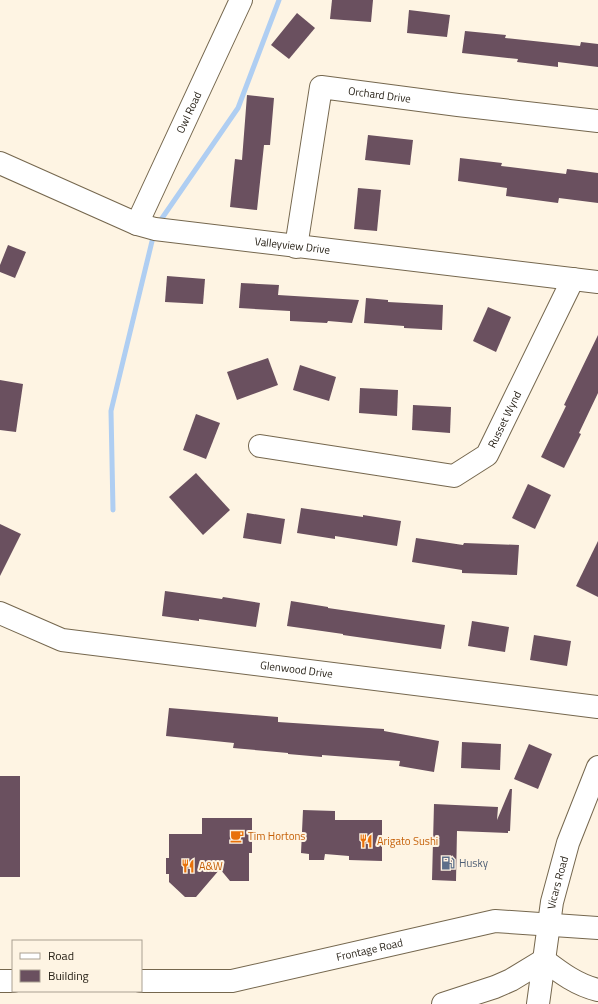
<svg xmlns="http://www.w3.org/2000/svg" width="598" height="1004" viewBox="0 0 598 1004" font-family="'Titillium Web',sans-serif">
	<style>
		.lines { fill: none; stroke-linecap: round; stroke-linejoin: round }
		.stream { stroke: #afcef2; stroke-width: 5 }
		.building { fill: #6a505f }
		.minor-casing { stroke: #75674e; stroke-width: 24 }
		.highway-casing { stroke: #75674e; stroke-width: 24 }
		.minor { stroke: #fff; stroke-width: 22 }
		.highway { stroke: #fff; stroke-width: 22 }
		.labels { text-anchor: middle; stroke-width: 4; stroke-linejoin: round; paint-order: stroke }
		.street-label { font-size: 11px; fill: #292319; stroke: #fef4e3 }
		.food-label { font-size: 11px; fill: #c56008; stroke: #fef4e3; text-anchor: start }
		.service-label { font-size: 11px; fill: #4e5e75; stroke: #fef4e3; text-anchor: start }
	</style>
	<rect width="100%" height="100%" fill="#fef4e3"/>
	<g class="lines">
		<g class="stream">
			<polyline points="158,224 238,108 279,0"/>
			<polyline points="113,510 111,411 154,233"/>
		</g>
	</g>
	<g class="building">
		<polygon points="332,0 373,0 371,22 330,19"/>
		<polygon points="409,10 450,15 447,37 407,33"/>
		<polygon points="297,13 315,28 289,59 271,45"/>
		<polygon points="465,31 506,35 505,38 580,46 581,42 598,44 598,67 558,62 558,67 517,62 518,59 462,53"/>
		<polygon points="247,95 274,98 270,145 264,145 257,210 230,207 235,159 242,160"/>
		<polygon points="368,135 413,140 410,165 365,160"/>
		<polygon points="460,158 502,163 501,166 566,174 567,169 598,173 598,203 559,198 558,203 506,196 507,188 458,181"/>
		<polygon points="358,188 381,190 377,231 354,229"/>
		<polygon points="8,245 26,252 15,278 0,272 0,265"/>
		<polygon points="167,276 205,279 203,304 165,302"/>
		<polygon points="241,283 279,285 278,295 359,300 352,323 328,321 327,323 290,321 290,311 239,308"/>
		<polygon points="366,298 388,300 388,302 443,305 442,330 404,328 404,326 364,323"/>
		<polygon points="488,307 511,317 496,352 473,341"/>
		<polygon points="598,335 598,393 579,433 581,434 564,468 541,457 566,406 564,405"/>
		<polygon points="268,358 278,385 237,400 227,372"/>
		<polygon points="300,365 336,377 329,401 293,390"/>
		<polygon points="0,380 23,384 16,432 0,430"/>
		<polygon points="360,388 398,390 397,416 359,413"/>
		<polygon points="413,405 451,407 450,433 412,430"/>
		<polygon points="196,414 220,423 206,459 183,450"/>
		<polygon points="196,473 230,510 203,535 169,497"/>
		<polygon points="528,484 551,495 535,529 512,518"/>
		<polygon points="301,508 363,517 363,515 401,521 397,546 335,536 335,539 297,533"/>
		<polygon points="247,513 285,519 281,544 243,538"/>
		<polygon points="0,524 21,534 0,576"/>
		<polygon points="416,538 463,545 464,543 519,545 517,575 462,573 462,570 412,562"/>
		<polygon points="598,541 598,597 576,586"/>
		<polygon points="165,591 222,599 223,597 260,603 256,627 199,619 199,621 162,616"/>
		<polygon points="291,601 328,607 328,608 445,625 441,649 343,635 343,634 287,626"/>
		<polygon points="472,621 509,627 505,652 468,646"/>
		<polygon points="534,635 571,641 567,666 530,660"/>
		<polygon points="169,708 278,717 278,722 384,729 384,731 439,741 434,772 399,766 400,761 322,755 322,757 288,754 288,753 233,748 234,743 166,736"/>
		<polygon points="462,742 501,744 500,770 461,768"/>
		<polygon points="529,744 552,754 538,789 514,779"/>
		<rect x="0" y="776" width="20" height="101"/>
		<polygon points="510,789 512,789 510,831 508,831 508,833 457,831 456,881 432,880 434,804 498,807 497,820"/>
		<polygon points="303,810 335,811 335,820 382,820 382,861 349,860 349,856 325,854 324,860 309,860 309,854 301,853"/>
		<polygon points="202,818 252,818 252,853 249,853 249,881 230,881 220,869 196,897 185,897 169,882 169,874 166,874 166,858 169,858 169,834 202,834"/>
	</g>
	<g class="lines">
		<g class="minor-casing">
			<g id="minor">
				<path id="s1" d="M 0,163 L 137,224 L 155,229 L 598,282"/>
				<path id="s2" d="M 137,224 L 241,0"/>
				<path id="s3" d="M 296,247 L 321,87 L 458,105 L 598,121"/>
				<path id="s4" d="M 260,446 L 454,476 L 487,455 L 573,279"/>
				<path id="s5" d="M 0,613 L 62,640 L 598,707"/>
				<polyline points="0,981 13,981"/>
				<path id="s6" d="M 141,981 L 232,981 L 495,921 L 598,928"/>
				<path id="s7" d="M 538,1004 L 552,902 L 568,843 L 598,767"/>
			</g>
		</g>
		<g class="highway-casing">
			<path id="highway" d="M 443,1004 L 495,987 L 511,980 L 544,960 C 561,973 577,985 598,990"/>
		</g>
		<use href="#minor" class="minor"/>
		<use href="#highway" class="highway"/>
	</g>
	<defs>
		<g id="cafe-bare" transform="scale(1.08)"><path d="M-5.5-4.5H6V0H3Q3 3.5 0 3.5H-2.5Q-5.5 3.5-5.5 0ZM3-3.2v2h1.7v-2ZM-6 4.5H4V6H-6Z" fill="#e8710a" stroke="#fef4e3" stroke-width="2.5" paint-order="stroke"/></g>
		<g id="restaurant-bare" transform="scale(1.08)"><path d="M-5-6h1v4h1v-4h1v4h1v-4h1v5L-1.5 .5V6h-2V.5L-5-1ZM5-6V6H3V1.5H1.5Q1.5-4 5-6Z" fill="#e8710a" stroke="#fef4e3" stroke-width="2.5" paint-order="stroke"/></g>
		<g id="fuel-bare" transform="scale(1.08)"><path d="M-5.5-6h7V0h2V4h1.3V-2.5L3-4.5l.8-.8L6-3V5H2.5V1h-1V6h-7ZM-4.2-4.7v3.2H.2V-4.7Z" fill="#5c6f8a" stroke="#fef4e3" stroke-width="2.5" paint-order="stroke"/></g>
	</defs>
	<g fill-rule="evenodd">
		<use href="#cafe-bare" x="237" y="836"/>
		<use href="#restaurant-bare" x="366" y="841"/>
		<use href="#fuel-bare" x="448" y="863"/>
		<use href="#restaurant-bare" x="188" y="866"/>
	</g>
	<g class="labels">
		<g class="street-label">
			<text dy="4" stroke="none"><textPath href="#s3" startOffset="221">Orchard Drive</textPath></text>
			<text dy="4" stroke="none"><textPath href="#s2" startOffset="123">Owl Road</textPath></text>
			<text dy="4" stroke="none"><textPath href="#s1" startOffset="307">Valleyview Drive</textPath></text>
			<text dy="4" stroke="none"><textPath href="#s4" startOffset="275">Russet Wynd</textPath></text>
			<text dy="4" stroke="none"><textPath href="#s5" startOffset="304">Glenwood Drive</textPath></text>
			<text dy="4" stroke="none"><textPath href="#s7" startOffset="123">Vicars Road</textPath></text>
			<text dy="4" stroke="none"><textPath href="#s6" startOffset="232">Frontage Road</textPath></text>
		</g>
		<g class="food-label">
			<text x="248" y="840">Tim Hortons</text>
			<text x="377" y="845">Arigato Sushi</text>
			<text x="199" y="870">A&amp;W</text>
		</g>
		<g class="service-label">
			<text x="459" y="867">Husky</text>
		</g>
	</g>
	<rect x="12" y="940" width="130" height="52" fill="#fef4e3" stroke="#a9a092"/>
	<rect x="20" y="953" width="20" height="6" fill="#ffffff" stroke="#a9a092"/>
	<text x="48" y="960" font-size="12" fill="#292319">Road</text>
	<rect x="20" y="970" width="20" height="12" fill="#6a505f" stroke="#a9a092"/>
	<text x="48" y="980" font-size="12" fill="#292319">Building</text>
</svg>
